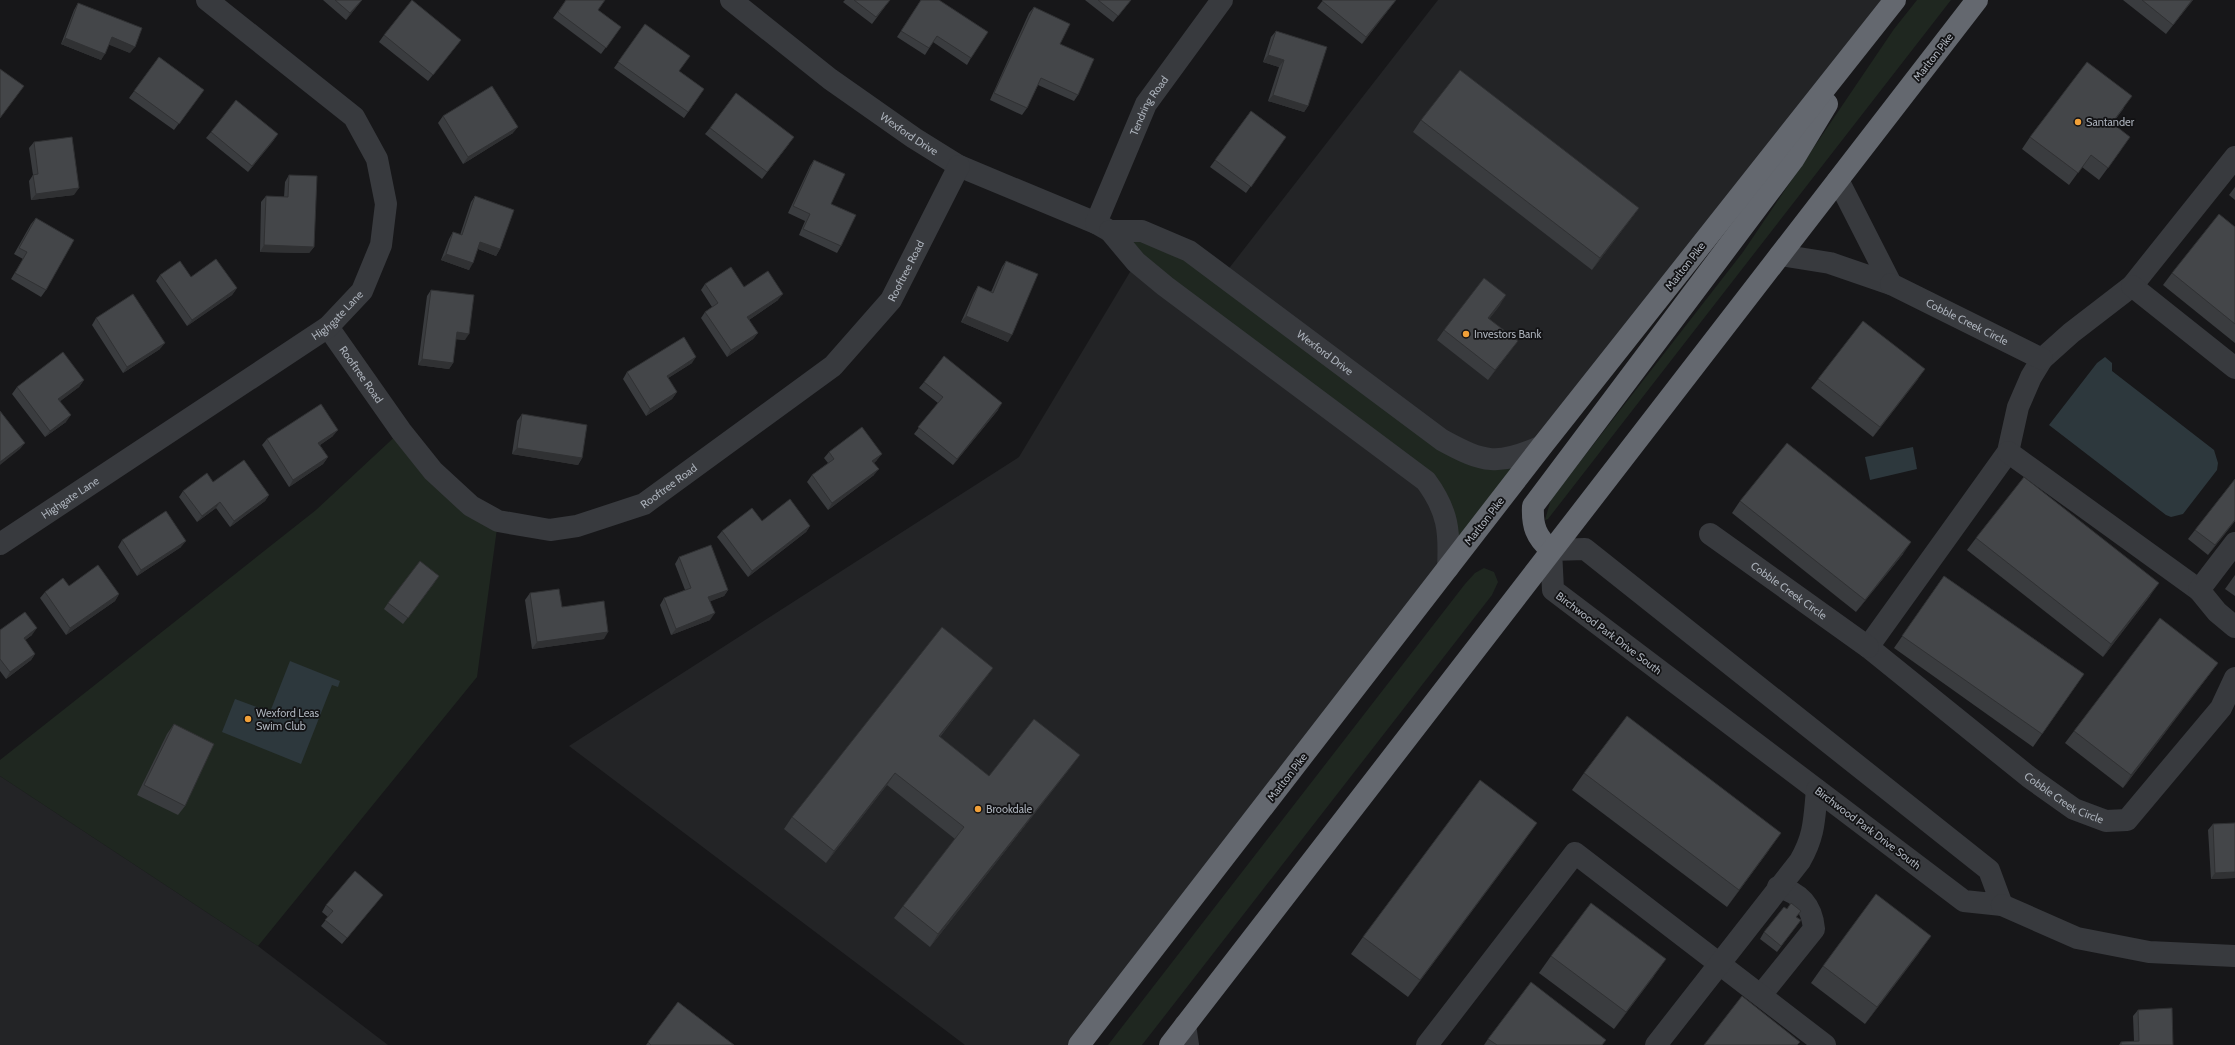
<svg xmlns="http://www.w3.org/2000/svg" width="2235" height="1045" viewBox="0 0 2235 1045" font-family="Cabin,sans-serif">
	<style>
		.built { fill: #232426 }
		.green { fill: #1f2720 }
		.water { fill: #2d383d }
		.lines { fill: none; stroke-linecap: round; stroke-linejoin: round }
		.minor { stroke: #383a3e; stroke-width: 22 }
		.highway { stroke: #64686f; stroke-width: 22 }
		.wall { fill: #3a3c3f }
		.shaded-wall { fill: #303133 }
		.building { fill: #444649; stroke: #303133 }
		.poi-dot { fill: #f1a038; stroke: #121214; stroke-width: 1.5 }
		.labels { text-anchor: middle; stroke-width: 3.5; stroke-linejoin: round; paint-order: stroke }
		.street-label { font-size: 11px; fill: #aab0b9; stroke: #121214 }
		.poi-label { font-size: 11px; fill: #aab0b9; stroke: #121214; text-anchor: start }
	</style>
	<rect width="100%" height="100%" fill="#171719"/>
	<g class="built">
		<polygon points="1438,0 1895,0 1542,446 1490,461 1223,276"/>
		<polygon points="1136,262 1426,481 1448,568 1079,1045 965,1045 569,746 1019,457"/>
		<polygon points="0,776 258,946 388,1045 0,1045"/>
	</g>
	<g class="green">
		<polygon points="1917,0 1951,0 1548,519 1545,520 1551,499 1743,252 1894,29"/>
		<polygon points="1110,231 1142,231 1467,454 1542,446 1448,568 1438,497"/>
		<polygon points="401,431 498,521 477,677 258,946 0,776 0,760 316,510"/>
		<polygon points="1484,568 1494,572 1498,582 1492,595 1142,1045 1108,1045 1465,584 1475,573"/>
	</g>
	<g class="water">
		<polygon points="2105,357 2112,363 2112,371 2214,450 2218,463 2217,470 2183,514 2171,517 2166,515 2049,425 2097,363"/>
		<polygon points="1913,447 1917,469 1870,480 1865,457"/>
		<polygon points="290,661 340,681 338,687 332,685 301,764 222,732 235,699 270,712"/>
	</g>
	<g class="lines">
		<g class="minor">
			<path id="s1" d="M 731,0 L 830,79 L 914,138 L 959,166 L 1096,223 L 1110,231"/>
			<path id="s2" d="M 2235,157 L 2132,286 L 2071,333 L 2042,359 L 2031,377 L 2018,407 L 2008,452 L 1868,647 L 2029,777 L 2074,809 L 2106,821 L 2127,820 L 2221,708 L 2235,678"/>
			<path id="s3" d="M 1096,223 L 1146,104 L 1222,0"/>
			<polyline points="1780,255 1830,263 1891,284 1838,180"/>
			<path id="s4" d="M 1891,284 L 2042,359"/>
			<polyline points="2132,286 2235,368"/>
			<path id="s5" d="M 328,327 L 401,431 L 433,471 L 471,506 L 498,521 L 550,530 L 577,526 L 644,504 L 833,366 L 891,300 L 959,166"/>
			<polyline points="2008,452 2199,590"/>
			<path id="s6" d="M 1710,534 L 1868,647"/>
			<polyline points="2235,543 2199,590 2217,612 2235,627"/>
			<path id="s7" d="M 0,544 L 328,327 L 362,291 L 381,245 L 386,204 L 377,159 L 354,117 L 207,0"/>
			<polygon points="1585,549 1989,870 2002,905 1964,901 1553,590 1551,550"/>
			<path id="s8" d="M 1448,568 C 1450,531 1448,511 1426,481 L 1165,286 L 1136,262 L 1110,231 L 1142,231 L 1189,251 L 1442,440 C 1484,463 1498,466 1542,446"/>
			<polyline points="2002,905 2077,938 2149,952 2235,956"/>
			<path d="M 1761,995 L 1814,929 C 1812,906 1801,893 1778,887"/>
			<polyline points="1185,1025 1188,1045"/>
			<polyline points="1427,1045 1575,853 1825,1045"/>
			<path d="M 1656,1045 L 1800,861 C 1815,835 1814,819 1817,790"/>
		</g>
		<g class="highway">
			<path d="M 1551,550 C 1536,537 1532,526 1533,506 L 1793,160 L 1827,104"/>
			<polyline points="1079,1045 1542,446 1895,0"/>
			<polyline points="1170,1045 1977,0"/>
		</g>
	</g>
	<g class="wall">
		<polygon points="323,0 362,0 346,20"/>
		<polygon points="566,0 598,10 621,27 601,54 553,18"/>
		<polygon points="845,0 890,0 872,24 843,2"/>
		<polygon points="921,0 971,58 967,65 933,42 925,55 897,37"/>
		<polygon points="1085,0 1131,0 1113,22"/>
		<polygon points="1323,0 1396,0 1362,44 1317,8"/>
		<polygon points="2123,0 2193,0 2166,34"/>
		<polygon points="78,3 130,53 109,44 101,60 61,44 74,10"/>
		<polygon points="1034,7 1060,44 1078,95 1074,101 1038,85 1027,108 1022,115 990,100 1029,13"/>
		<polygon points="645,24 679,71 704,89 684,118 614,68"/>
		<polygon points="1276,31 1308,106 1304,112 1268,101 1279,67 1263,62 1271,37"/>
		<polygon points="384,35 456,46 428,81 379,42"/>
		<polygon points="159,57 204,90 174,130 129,98"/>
		<polygon points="2124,108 2112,124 2121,150 2099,180 2082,167 2069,185 2022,149 2030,137"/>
		<polygon points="1251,111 1286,137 1246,193 1210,167"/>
		<polygon points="443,116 513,133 463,164 438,123"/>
		<polygon points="1421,120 1639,208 1630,220 1592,270 1413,132"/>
		<polygon points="710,128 789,144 762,179 705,134"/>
		<polygon points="211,132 274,140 248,172 206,138"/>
		<polygon points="34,142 74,195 31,200 29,181 33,175 29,148"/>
		<polygon points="814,160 831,204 841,246 837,253 799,235 805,221 788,213 810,166"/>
		<polygon points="289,175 314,247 309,253 260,252 261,202 266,196 284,197 285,182"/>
		<polygon points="2235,187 2235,200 2229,195"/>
		<polygon points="475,196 500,249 496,256 478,249 469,270 441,260 449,239 453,232 460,235 471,202"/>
		<polygon points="36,218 46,290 41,297 11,279 23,259 14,254 31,224"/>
		<polygon points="2235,227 2235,343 2163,285 2172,273"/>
		<polygon points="1006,261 1008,342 961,322 974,293 978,286 991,292 1002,267"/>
		<polygon points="160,275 191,277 237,288 232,295 187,326 156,281"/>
		<polygon points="705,284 744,287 778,300 749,320 758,333 753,339 727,357 701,318 705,312 712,307 701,290"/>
		<polygon points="431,290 465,340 456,339 453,363 449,369 418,365 427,296"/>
		<polygon points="1500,305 1489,319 1511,350 1488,380 1437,340 1444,330"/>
		<polygon points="96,318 160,349 123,373 92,325"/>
		<polygon points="692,363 668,378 677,392 672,399 646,416 623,379 627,372"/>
		<polygon points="1818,379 1918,379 1873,437 1811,388"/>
		<polygon points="84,380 79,387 60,401 66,422 45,437 12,394 17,387"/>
		<polygon points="924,382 998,410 953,465 914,434 938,403 919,388"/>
		<polygon points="522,414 582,458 578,465 512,454 517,421"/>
		<polygon points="333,436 320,445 328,457 323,464 289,487 262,445 267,439"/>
		<polygon points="829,452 877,460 874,463 874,475 828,510 807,482 812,475 828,463 824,458"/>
		<polygon points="213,482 269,495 265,501 230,527 216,508 197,522 179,497 183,491"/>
		<polygon points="1740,501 1903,554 1856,612 1732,513"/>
		<polygon points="762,521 810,526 806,532 748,577 717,537 722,531"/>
		<polygon points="2235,521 2208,555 2188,539 2195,530"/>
		<polygon points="1976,538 2150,596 2103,657 1967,550"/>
		<polygon points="122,540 181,547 137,576 118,547"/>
		<polygon points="679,557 728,590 724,596 710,601 710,620 671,635 660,605 664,598 685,590 675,564"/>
		<polygon points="2235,575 2235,596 2225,589"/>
		<polygon points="1944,576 2084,674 2033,747 1894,648"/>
		<polygon points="435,582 403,624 384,609 388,603"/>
		<polygon points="69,586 119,594 115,601 66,635 40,598 45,592"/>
		<polygon points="530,593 604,639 532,649 525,600"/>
		<polygon points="0,630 32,635 25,640 35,654 31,660 6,679 0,671"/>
		<polygon points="2218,663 2209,675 2123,788 2065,743 2074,731"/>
		<polygon points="993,668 984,680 940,737 989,776 1071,767 930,947 894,918 903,906 955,839 887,785 826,863 784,829 792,817"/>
		<polygon points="174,724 185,806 178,815 137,795 167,734"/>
		<polygon points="1584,773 1769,850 1727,907 1572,790"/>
		<polygon points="2213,824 2235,878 2211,879 2208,830"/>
		<polygon points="1525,840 1408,997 1351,954 1363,937"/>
		<polygon points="378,901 342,944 321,926 328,917 322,912 326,905"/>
		<polygon points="1787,909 1801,911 1796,917 1796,926 1777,952 1760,939 1764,932"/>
		<polygon points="1919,953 1865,1024 1811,983 1823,966"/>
		<polygon points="1551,956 1654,976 1614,1029 1539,973"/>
		<polygon points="678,1002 734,1045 646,1045"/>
		<polygon points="2138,1010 2173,1045 2119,1045 2121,1042 2134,1041 2133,1016"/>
		<polygon points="1488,1039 1603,1045 1484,1045"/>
	</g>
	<g class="shaded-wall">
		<polygon points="362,0 346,20 350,13"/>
		<polygon points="1396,0 1362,44 1366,37"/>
		<polygon points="2192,0 2193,0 2166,34 2173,25"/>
		<polygon points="112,37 135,47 130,53 107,44"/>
		<polygon points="65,38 105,54 101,60 61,44"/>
		<polygon points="1268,55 1284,60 1279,67 1263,62"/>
		<polygon points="1273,95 1308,106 1304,112 1268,101"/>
		<polygon points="518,127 513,133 463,164 468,157"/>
		<polygon points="278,134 274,140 248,172 252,166"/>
		<polygon points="79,188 74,195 31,200 36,194"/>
		<polygon points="1639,208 1630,220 1592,270 1600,258"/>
		<polygon points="480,242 500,249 496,256 476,248"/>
		<polygon points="264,245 314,247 309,253 260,252"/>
		<polygon points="446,254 473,263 469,270 441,260"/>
		<polygon points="237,288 232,295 187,326 192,320"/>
		<polygon points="783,294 778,300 743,324 747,317"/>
		<polygon points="1506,295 1500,305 1482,328 1488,318"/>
		<polygon points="966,316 1012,335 1008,342 961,322"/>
		<polygon points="457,332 469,334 465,340 453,339"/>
		<polygon points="758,333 753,339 727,357 731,350"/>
		<polygon points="1518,341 1511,350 1488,380 1495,370"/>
		<polygon points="165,343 160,349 123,373 127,367"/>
		<polygon points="696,357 692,363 662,382 667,376"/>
		<polygon points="422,359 453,363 449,369 418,365"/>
		<polygon points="1925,369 1918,379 1873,437 1880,427"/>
		<polygon points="84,380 79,387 54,406 58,399"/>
		<polygon points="677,392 672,399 646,416 650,409"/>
		<polygon points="1002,403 998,410 953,465 957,459"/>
		<polygon points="71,415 66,422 45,437 50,431"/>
		<polygon points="338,430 333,436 314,449 318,443"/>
		<polygon points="25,443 20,449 0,465 0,462"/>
		<polygon points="517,448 582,458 578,465 512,454"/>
		<polygon points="882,454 877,460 868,467 872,461"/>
		<polygon points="328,457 323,464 289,487 293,480"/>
		<polygon points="879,469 874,475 828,510 832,503"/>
		<polygon points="269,495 265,501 230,527 234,521"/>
		<polygon points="220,502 216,508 197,522 202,516"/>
		<polygon points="2235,520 2235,521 2208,555 2215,545"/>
		<polygon points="810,526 806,532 748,577 752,571"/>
		<polygon points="186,541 181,547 137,576 141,570"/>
		<polygon points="1911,542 1903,554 1856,612 1865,600"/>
		<polygon points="2159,583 2150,596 2103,657 2111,644"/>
		<polygon points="728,590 724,596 704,604 708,597"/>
		<polygon points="119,594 115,601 66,635 70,628"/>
		<polygon points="715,613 710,620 671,635 676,629"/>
		<polygon points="37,628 32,635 19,645 24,638"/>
		<polygon points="608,632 604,639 532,649 537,642"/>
		<polygon points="35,654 31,660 6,679 10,672"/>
		<polygon points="2218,663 2209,675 2123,788 2131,775"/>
		<polygon points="993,668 984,680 930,749 939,736"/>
		<polygon points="1080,755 1071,767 930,947 938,934"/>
		<polygon points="895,773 887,785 826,863 834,851"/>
		<polygon points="1537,823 1525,840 1408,997 1420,980"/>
		<polygon points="1781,833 1769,850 1727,907 1739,890"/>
		<polygon points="2235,872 2235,878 2211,879 2215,873"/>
		<polygon points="1931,936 1919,953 1865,1024 1877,1007"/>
		<polygon points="1666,959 1654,976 1614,1029 1626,1012"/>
	</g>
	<g class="building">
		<polygon points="335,0 362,0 350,13"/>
		<polygon points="412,0 461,40 433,75 384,35"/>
		<polygon points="566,0 605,0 598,10 621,27 606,48 558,12"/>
		<polygon points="854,0 890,0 876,17"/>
		<polygon points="921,0 939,0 988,32 971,58 937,36 929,48 901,31"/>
		<polygon points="1098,0 1131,0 1118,16"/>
		<polygon points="1323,0 1396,0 1366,37 1322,1"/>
		<polygon points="2142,0 2192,0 2173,25"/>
		<polygon points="78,3 142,28 135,47 112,37 105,54 65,38"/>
		<polygon points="1034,7 1070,24 1060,44 1094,59 1078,95 1041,78 1027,108 994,93"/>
		<polygon points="645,24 690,56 679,71 704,89 688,112 618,62"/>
		<polygon points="1276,31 1327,47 1308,106 1273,95 1284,60 1268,55"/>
		<polygon points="159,57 204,90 179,124 134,91"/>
		<polygon points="2087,62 2132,96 2112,123 2130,137 2108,168 2091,155 2078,173 2030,137"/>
		<polygon points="0,69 24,86 0,118"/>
		<polygon points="1460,70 1639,208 1600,258 1421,120"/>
		<polygon points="492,86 518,127 468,157 443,116"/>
		<polygon points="736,93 794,137 767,172 710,128"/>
		<polygon points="236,100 278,134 252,166 211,132"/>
		<polygon points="1251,111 1286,137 1251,187 1215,160"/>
		<polygon points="72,137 79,188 36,194 33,175 38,174 34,142"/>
		<polygon points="814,160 845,174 831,204 856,215 841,246 803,229 810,214 793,206"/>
		<polygon points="289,175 317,176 314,247 264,245 266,196 288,197"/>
		<polygon points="475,196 514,210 500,249 480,242 473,263 446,254 453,232 462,235"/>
		<polygon points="2219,214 2235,227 2235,324 2172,273"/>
		<polygon points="36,218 74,240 46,290 15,273 27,252 19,248"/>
		<polygon points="216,259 237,288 192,320 160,275 180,261 191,277"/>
		<polygon points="1006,261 1038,274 1012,335 966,316 978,286 993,293"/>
		<polygon points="731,267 744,287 768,271 783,294 747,317 758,333 731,350 705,312 718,303 705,284"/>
		<polygon points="1484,278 1506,295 1488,318 1518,341 1495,370 1444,330"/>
		<polygon points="431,290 474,295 469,334 457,332 453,363 422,359"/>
		<polygon points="133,294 165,343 127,367 96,318"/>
		<polygon points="1863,321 1925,369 1880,427 1818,379"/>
		<polygon points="684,337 696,357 667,376 677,392 650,409 627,372"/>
		<polygon points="63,352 84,380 58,399 71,415 50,431 17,387"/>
		<polygon points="944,356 1002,403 957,459 918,427 943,397 924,382"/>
		<polygon points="321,404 338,430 318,443 328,457 293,480 267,439"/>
		<polygon points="0,411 25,443 0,462"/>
		<polygon points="522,414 587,425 582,458 517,448"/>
		<polygon points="862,427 882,454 872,461 879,469 832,503 812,475 834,459 829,452"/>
		<polygon points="1787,443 1911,542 1865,600 1740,501"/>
		<polygon points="244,460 269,495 234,521 220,502 202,516 183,491 207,473 213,482"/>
		<polygon points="2024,477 2159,583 2111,644 1976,538"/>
		<polygon points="2235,479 2235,520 2215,545 2195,530"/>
		<polygon points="790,499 810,526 752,571 722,531 752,508 762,521"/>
		<polygon points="166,511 186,541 141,570 122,540"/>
		<polygon points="711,545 728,590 708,597 715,613 676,629 664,598 691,588 679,557"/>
		<polygon points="420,561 439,576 408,618 388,603"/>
		<polygon points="98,565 119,594 70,628 45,592 63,578 69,586"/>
		<polygon points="1944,576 2084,674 2042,734 1902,636"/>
		<polygon points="559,589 562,607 604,601 608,632 537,642 530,593"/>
		<polygon points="25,612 37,628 24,638 35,654 10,672 0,659 0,630"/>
		<polygon points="2160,618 2218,663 2131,775 2074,731"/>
		<polygon points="942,627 993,668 939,736 989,776 1034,719 1080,755 938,934 903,906 964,827 895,773 834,851 792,817"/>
		<polygon points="1627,716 1781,833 1739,890 1584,773"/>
		<polygon points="174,724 214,744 185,806 144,785"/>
		<polygon points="1480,780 1537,823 1420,980 1363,937"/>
		<polygon points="2235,823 2235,872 2215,873 2213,824"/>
		<polygon points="355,871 383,895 347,938 325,920 333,911 326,905"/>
		<polygon points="1876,894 1931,936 1877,1007 1823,966"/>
		<polygon points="1591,903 1666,959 1626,1012 1551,956"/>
		<polygon points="1791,903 1801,911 1796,917 1801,920 1781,946 1764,932 1784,907 1787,909"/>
		<polygon points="1531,982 1606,1040 1602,1045 1497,1045 1488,1039"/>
		<polygon points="1742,996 1800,1042 1797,1045 1704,1045"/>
		<polygon points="678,1002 734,1045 651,1045 648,1042"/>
		<polygon points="2172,1008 2173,1045 2121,1045 2121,1042 2139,1041 2138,1010"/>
	</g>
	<g class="poi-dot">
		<circle cx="2078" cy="122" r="4"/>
		<circle cx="1466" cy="334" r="4"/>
		<circle cx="248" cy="719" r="4"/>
		<circle cx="978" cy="809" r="4"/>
	</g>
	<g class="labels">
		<g class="street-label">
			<text transform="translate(1933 57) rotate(-52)" y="4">Marlton Pike</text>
			<text dy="4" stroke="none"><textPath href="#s3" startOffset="129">Tendring Road</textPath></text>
			<text dy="4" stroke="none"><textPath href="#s1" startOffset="223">Wexford Drive</textPath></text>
			<text transform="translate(1685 266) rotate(-52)" y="4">Marlton Pike</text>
			<text dy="4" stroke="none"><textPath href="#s5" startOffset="766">Rooftree Road</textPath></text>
			<text dy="4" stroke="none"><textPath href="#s7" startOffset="408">Highgate Lane</textPath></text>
			<text dy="4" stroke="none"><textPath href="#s4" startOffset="85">Cobble Creek Circle</textPath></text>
			<text dy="4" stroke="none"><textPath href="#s8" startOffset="749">Wexford Drive</textPath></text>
			<text dy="4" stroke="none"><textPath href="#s5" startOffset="58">Rooftree Road</textPath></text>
			<text dy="4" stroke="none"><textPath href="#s5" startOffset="442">Rooftree Road</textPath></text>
			<text dy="4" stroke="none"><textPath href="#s7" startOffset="84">Highgate Lane</textPath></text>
			<text transform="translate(1484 521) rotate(-52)" y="4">Marlton Pike</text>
			<text dy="4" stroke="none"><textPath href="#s6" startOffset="97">Cobble Creek Circle</textPath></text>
			<text transform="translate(1609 633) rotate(37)" y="4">Birchwood Park Drive South</text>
			<text transform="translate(1287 777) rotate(-52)" y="4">Marlton Pike</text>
			<text dy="4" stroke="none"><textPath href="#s2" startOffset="869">Cobble Creek Circle</textPath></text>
			<text transform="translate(1868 828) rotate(37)" y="4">Birchwood Park Drive South</text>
		</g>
		<g class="poi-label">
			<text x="2086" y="126">Santander</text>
			<text x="1474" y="338">Investors Bank</text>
			<text x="256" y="717">Wexford Leas<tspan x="256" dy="13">Swim Club</tspan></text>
			<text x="986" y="813">Brookdale</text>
		</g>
	</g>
</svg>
